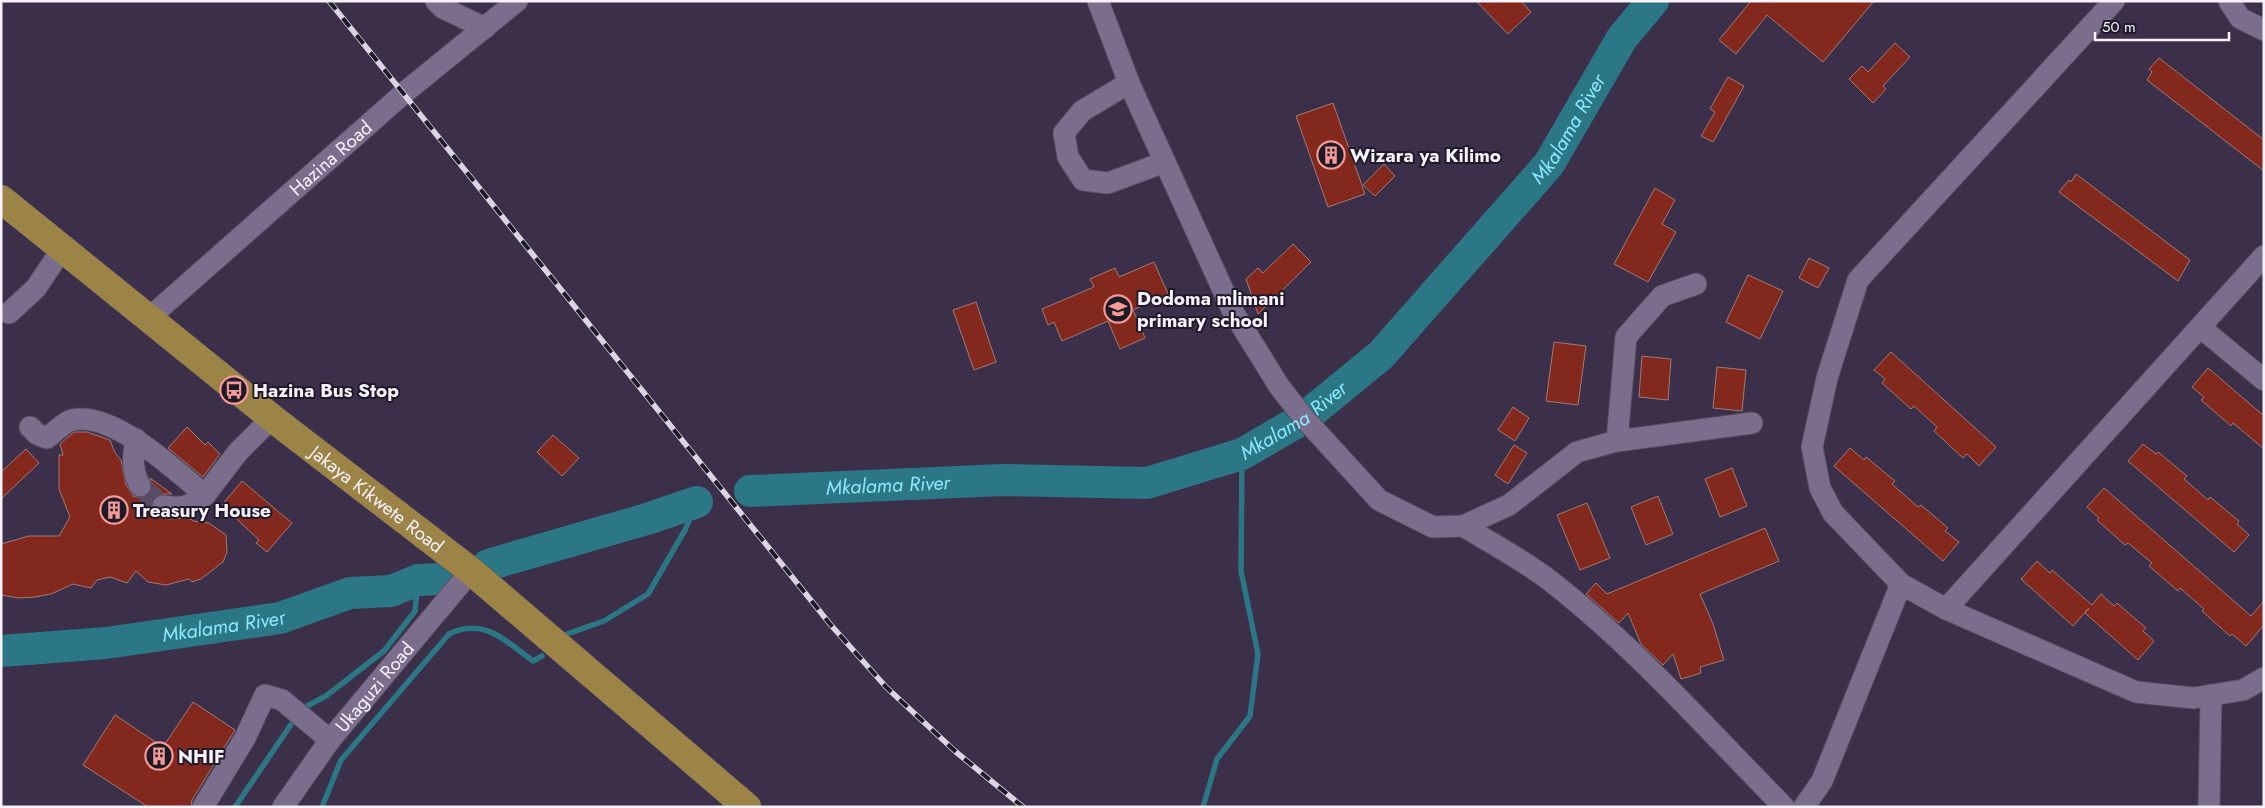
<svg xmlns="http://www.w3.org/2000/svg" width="2265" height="808" viewBox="0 0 2265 808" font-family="Jost,sans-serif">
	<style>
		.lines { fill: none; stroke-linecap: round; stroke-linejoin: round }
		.stream { stroke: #2c7785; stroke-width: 5.5 }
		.river { stroke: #2c7785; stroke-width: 32 }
		.building { fill: #82281d; stroke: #a27b74 }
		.minor-tunnel { stroke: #574c65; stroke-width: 21; stroke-dasharray: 21 11; stroke-linecap: butt }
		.minor-casing { stroke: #554b61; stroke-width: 23 }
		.major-casing { stroke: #554b61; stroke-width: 29 }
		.minor { stroke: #7b6e8d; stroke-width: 21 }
		.major { stroke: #9c8447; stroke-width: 28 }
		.rail-casing { stroke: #dbd5e2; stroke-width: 5.5 }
		.rail { stroke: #1f1a27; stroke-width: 4; stroke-dasharray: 11; stroke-linecap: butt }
		.labels { text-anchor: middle; stroke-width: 4; stroke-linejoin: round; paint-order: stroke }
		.poi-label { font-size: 19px; font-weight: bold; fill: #f7f2fd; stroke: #1f1a27; text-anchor: start }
		.street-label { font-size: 19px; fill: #f7f2fd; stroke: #1f1a27 }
		.water-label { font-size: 20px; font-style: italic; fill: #8ae8fc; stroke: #1f1a27 }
	</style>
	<rect width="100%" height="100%" fill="#3b2f4a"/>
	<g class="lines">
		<g class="stream">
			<polyline points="567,634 604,621 648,594 685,530 697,502"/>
			<polyline points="305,707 326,696 384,651 415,611 418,580"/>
			<polyline points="235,807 292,723"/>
			<path d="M 322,807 L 341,760 L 449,634 C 485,617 505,641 533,661 L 542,656"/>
			<polyline points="1203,807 1217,759 1250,716 1258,654 1241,571 1242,454"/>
		</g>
		<g class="river">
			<path id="s1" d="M 750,491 L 1003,480 L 1147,483 L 1242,454 L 1304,418 L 1381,355 L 1549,164 L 1622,38 L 1653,1"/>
			<polyline points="488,565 647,519 697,502"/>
			<path id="s2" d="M 1,651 L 106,643 L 280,618 L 350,593 L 391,591 L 418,580 L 440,579"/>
		</g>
	</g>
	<g class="building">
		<polygon points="1476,1 1521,1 1531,12 1508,34"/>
		<polygon points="1751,1 1874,1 1823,62 1767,15 1736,54 1719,40"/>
		<polygon points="1895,43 1910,57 1883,86 1886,89 1873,103 1849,79 1862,66 1868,72"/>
		<polygon points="2159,58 2264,140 2264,171 2147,80 2152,72 2149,69"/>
		<polygon points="1728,77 1744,86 1713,142 1701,136 1715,112 1710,109"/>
		<polygon points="1333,103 1365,194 1328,207 1296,116"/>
		<polygon points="1384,164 1395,176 1375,196 1363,185"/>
		<polygon points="2076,174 2190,260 2178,281 2059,192 2069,180 2071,182"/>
		<polygon points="1655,188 1675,200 1662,224 1676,232 1648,282 1614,264"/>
		<polygon points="1293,244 1311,262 1258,314 1246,279 1258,268 1263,273"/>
		<polygon points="1809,258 1829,268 1818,288 1799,278"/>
		<polygon points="1154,262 1168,294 1133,310 1145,338 1120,349 1108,321 1062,341 1054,322 1048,325 1042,309 1094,287 1090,279 1115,268 1119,277"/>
		<polygon points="1748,275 1783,291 1760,339 1726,322"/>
		<polygon points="976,302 996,362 974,370 953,310"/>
		<polygon points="1554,342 1586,346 1578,405 1546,401"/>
		<polygon points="1891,352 1996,447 1979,466 1967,454 1963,458 1934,431 1937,427 1914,406 1911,409 1882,383 1885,379 1874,370"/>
		<polygon points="1642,356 1671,359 1668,400 1639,397"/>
		<polygon points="1717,367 1746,370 1742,411 1713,408"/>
		<polygon points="2208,368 2264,416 2264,449 2233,423 2231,426 2201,400 2204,397 2192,387"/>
		<polygon points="1513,407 1529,418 1515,441 1498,430"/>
		<polygon points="187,427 205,445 208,442 220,454 203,477 168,448"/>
		<polygon points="74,432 87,432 110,440 115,453 121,460 126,485 133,496 139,498 150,494 152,487 150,478 172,494 159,494 153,499 151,510 156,516 169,519 188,518 194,521 209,523 226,535 227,552 223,562 201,579 192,582 189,579 166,585 148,582 136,571 127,583 110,577 97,580 91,588 73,584 51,594 35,597 19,598 1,595 1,544 29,536 59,536 70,517 59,489 59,455 63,455 60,444"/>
		<polygon points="553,435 579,458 562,476 537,452"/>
		<polygon points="2143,444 2156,454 2158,452 2187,476 2184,479 2208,500 2210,497 2239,521 2237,524 2249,535 2234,552 2128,461"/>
		<polygon points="1514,445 1527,453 1508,484 1495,475"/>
		<polygon points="1850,448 1864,460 1866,457 1895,481 1892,484 1918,507 1921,505 1948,528 1945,531 1959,542 1943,561 1834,466"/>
		<polygon points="26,449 39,463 1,499 1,472"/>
		<polygon points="1732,468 1747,506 1720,517 1705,479"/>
		<polygon points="242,481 292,523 267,552 256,543 259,540 222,505"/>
		<polygon points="2104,488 2251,616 2264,601 2264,625 2246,646 2232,634 2230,636 2202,611 2204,609 2180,588 2178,591 2149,566 2152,563 2128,543 2125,545 2097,520 2099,518 2087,507"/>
		<polygon points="1658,496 1673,534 1646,545 1631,507"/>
		<polygon points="1587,503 1610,558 1580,570 1557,515"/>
		<polygon points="1765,528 1779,561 1700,594 1713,624 1724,660 1700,667 1701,673 1681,679 1673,654 1663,665 1641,644 1628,613 1619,623 1586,594 1596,583 1607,594"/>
		<polygon points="2037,561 2050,573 2052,570 2092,605 2101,594 2114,606 2117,603 2146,628 2143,631 2154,641 2138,660 2085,613 2089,608 2073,626 2021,579"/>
		<polygon points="193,702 235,730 192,800 191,807 148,807 83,765 115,715 163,747"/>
	</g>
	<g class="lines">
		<polyline class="minor-tunnel" points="140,486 163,506"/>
		<g class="minor-casing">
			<g id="minor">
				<polyline points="436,1 443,8 485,28"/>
				<polyline points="1098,1 1129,83 1233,312 1279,386 1304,418 1379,500 1433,527 1463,526 1509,505 1577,452 1617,441 1752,423"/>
				<polyline points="2114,1 1858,280 1827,378 1812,447 1820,488 1833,513 1901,584 1946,609 2136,692 2194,698 2243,690 2264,678"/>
				<polyline points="2229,1 2240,18 2264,30"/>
				<polyline points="1129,83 1082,111 1064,133 1068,157 1083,180 1108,183 1165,162"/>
				<polyline points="9,313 36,288 62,249"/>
				<path id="s3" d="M 149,318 L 404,93 L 517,1"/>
				<polyline points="2200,327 2264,380"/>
				<path d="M 30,427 L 37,434 L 47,438 C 54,433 64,422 72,420 C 113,411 175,470 205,495 L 238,452 L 272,418"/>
				<path d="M 136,439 C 133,457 131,469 140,486"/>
				<polyline points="1617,441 1626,337 1662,296 1696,284"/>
				<path d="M 163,506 C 183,509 189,507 205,495"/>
				<path d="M 1463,526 C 1493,544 1525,561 1553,583 C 1636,648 1710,732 1784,807"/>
				<polyline points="1946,609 2264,256"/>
				<polyline points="2209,806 2211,695"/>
				<polyline points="203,807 245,738 265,695 282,700 330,740"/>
				<path id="s4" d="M 283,807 L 330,740 L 471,571"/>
				<polyline points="1804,807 1822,781 1901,584"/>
			</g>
		</g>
		<g class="major-casing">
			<g id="major">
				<path id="s5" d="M 1,199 L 272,418 L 471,571 L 747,807"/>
			</g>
		</g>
		<use href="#minor" class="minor"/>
		<use href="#major" class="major"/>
		<g class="rail-casing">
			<polyline id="rail" points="329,1 830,624 886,687 956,752 1023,807"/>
		</g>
		<use href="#rail" class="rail"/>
	</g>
	<defs>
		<g id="building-ring" transform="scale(1.4375)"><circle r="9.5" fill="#1f1a27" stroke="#f59b97" stroke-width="1.5"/><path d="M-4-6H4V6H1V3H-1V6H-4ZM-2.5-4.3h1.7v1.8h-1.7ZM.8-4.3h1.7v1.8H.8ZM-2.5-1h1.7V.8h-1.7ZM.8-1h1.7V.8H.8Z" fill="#f59b97"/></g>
		<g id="school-ring" transform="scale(1.4375)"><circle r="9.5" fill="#1f1a27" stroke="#f59b97" stroke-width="1.5"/><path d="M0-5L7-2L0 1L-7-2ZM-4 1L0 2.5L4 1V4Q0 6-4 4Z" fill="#f59b97"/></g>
		<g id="bus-ring" transform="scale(1.4375)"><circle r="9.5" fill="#1f1a27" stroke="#f59b97" stroke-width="1.5"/><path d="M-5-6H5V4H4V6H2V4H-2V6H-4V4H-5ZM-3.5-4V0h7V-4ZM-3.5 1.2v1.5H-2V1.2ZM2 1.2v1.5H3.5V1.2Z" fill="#f59b97"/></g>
	</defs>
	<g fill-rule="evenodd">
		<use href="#building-ring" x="1331" y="155"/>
		<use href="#school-ring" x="1118" y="309"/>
		<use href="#bus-ring" x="234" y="390"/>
		<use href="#building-ring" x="114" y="510"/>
		<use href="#building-ring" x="159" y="756"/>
	</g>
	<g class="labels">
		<g class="poi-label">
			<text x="1350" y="162">Wizara ya Kilimo</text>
			<text x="1137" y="305">Dodoma mlimani<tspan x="1137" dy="22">primary school</tspan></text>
			<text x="253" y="397">Hazina Bus Stop</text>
			<text x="133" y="517">Treasury House</text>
			<text x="178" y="763">NHIF</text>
		</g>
		<g class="street-label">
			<text dy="7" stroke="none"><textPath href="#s3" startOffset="242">Hazina Road</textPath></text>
			<text dy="7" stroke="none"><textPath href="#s5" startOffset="481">Jakaya Kikwete Road</textPath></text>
			<text dy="7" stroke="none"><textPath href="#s4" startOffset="151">Ukaguzi Road</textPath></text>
		</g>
		<g class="water-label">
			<text dy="7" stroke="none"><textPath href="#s1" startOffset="962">Mkalama River</textPath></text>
			<text dy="7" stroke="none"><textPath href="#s1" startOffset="558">Mkalama River</textPath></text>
			<text dy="7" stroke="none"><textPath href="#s1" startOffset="138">Mkalama River</textPath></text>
			<text dy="7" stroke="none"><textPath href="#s2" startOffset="224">Mkalama River</textPath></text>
		</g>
	</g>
	<rect width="2265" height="808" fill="none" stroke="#f7f2fd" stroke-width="5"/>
	<path d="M2095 32v8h134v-8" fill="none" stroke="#f7f2fd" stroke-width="2.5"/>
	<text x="2102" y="32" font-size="15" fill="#f7f2fd" stroke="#1f1a27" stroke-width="4" paint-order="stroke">50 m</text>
</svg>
